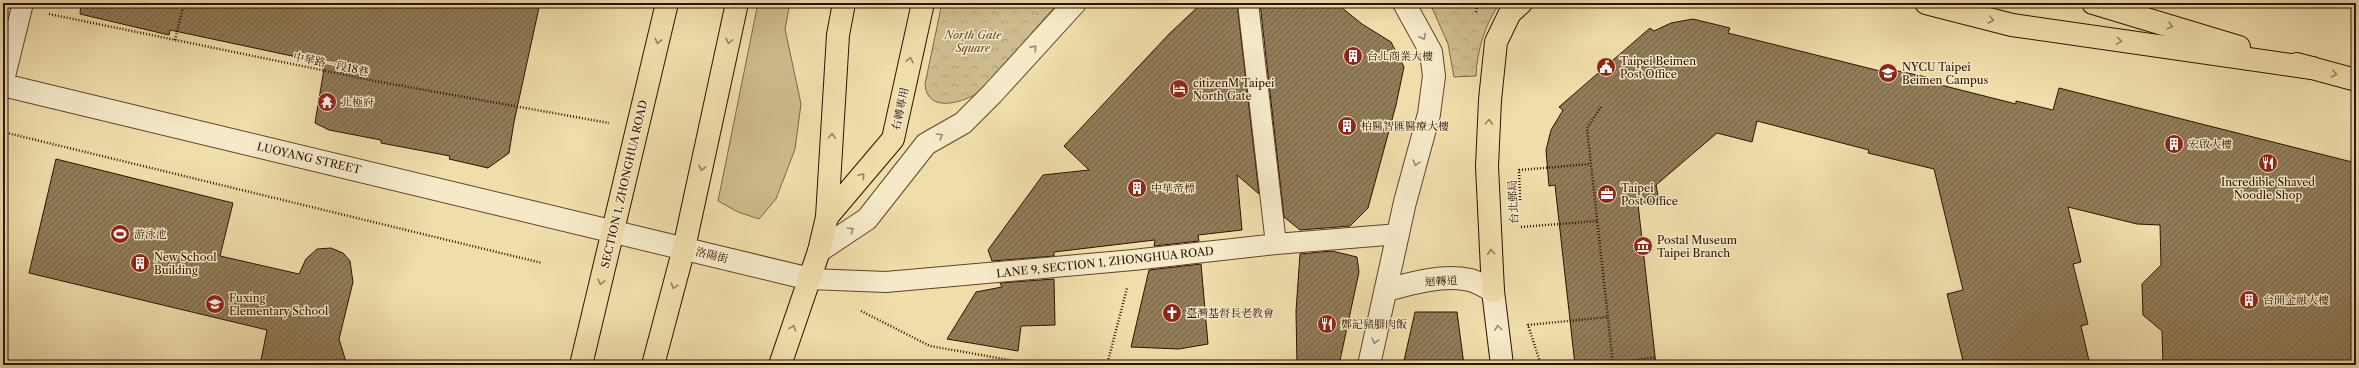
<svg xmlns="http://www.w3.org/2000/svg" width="2359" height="368" viewBox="0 0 2359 368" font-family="'Libre Caslon Text','Noto Serif TC',serif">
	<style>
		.green { fill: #cebb8d; stroke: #7d6746 }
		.forest { fill: url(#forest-crowns); stroke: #7d6746 }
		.building { fill: url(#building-hatch); stroke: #2c1300 }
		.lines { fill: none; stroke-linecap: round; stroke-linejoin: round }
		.lane-casing { stroke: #5d462a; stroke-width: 22 }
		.street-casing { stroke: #5d462a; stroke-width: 24 }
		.secondary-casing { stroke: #2c1300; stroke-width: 24 }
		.primary-casing { stroke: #2c1300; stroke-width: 24 }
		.path { stroke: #2c1300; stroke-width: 2.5; stroke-dasharray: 1 2; stroke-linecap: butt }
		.lane { stroke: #f5e9c8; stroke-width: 20 }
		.street { stroke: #f5e9c8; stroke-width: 22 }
		.secondary { stroke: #f5e9c8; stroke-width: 22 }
		.primary { stroke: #efddaa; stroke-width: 22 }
		.oneway { stroke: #97825e }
		.oneway2 { stroke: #9b896e }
		.labels { text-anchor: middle; stroke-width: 3; stroke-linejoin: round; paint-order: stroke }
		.park-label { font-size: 11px; font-style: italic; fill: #5d452a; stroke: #f5e9c8 }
		.poi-label { font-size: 11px; fill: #2c1300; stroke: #f5e9c8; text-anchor: start }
		.street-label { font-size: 11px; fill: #2c1300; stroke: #f5e9c8 }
	</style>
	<defs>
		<pattern id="forest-crowns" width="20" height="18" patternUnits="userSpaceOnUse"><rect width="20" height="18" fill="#cebb8d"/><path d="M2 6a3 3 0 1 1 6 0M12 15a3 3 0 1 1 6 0" fill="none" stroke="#b1a078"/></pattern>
		<pattern id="building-hatch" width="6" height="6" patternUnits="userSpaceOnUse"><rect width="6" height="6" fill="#917c58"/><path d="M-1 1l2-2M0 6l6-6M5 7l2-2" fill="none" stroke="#776446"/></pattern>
	</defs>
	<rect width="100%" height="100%" fill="#efddaa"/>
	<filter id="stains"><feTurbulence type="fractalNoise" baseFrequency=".005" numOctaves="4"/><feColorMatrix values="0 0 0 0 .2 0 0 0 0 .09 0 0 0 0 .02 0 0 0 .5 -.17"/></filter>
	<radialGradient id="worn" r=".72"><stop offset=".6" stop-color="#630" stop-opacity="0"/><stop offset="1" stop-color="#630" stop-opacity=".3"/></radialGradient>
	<polygon class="green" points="758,3 790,3 785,29 801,104 795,149 776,199 759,219 738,212 718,201"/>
	<g class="forest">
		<path d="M 942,3 L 1058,3 L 981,91 C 965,102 927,115 925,84 Z"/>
		<path d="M 1430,3 L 1500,3 C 1485,24 1477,50 1476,76 L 1454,77 L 1448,44 Z"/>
	</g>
	<g class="building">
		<polygon points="81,3 540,3 514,122 509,153 488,168 449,159 450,156 381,143 381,140 329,130 315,123 325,63 170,30 169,35 80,14"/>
		<polygon points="1202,3 1237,3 1259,194 1237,175 1242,230 1198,235 1199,241 1154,246 1155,240 1054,252 1054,256 992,261 988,250 1043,175 1089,170 1064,146 1169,34"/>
		<polygon points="1260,3 1336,3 1362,24 1391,42 1404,67 1396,105 1368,208 1350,226 1300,230 1284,217"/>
		<polygon points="1693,19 1730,28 1728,33 1888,73 1889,69 1926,77 1925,81 2016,104 2016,101 2053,110 2059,88 2356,163 2356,365 2163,365 2162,331 2143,315 2142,284 2161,265 2160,225 2137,224 2068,207 2081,262 2073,264 2088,324 2081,326 2090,365 1964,365 1947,294 1963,290 1934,169 1868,153 1869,150 1757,121 1752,142 1717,133 1656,185 1659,201 1638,204 1656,365 1575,365 1555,185 1549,186 1546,150 1551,130 1563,110 1559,107 1650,28 1654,31 1671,23"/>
		<polygon points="56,159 233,203 220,256 299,274 306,259 317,249 331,248 343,253 350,261 353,282 339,339 347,365 260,365 267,330 29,273"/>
		<polygon points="1332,251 1357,257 1359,272 1339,365 1297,365 1296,311 1300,254"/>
		<polygon points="1201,264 1208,344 1179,349 1131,347 1149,270"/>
		<polygon points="1054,279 1055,325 1021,326 1018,351 947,339 976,292 1002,287 1000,283"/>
		<polygon points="1415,312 1457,312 1464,365 1403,365"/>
	</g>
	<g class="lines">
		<g class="lane-casing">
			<g id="lane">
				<polyline points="1248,3 1276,244"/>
				<polyline points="3,84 23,3"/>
				<polyline points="810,279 886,282 1133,260 1276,244 1399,234"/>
			</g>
		</g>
		<g class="street-casing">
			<g id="street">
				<polyline points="3,85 810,279"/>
				<polyline points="819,251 867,219 926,144 963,123 992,94 1075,3"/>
				<path d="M 1387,290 C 1412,283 1444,274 1470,280 C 1478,282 1486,287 1493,291"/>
				<polyline points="1369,365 1405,202 1429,114 1434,76 1431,52 1404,3"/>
			</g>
		</g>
		<g class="secondary-casing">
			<polyline id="secondary" points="1493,291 1502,365"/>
		</g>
		<g class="primary-casing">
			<g id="primary">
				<polyline points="1926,3 2012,25 2312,68"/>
				<polyline points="2093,3 2239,47"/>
				<polyline points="2297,64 2356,80"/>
				<polyline points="827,217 893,139 923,3"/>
				<polyline points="1493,291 1487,166 1490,100 1496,42 1510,13 1521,3"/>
				<polyline points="581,365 667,3"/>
				<polyline points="653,365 684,248 737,3"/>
				<polyline points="780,365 819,251 827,217 838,35 844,3"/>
			</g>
		</g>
		<g class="path">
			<polyline points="1476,12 1478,3"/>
			<polyline points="49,14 375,81 609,123"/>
			<polyline points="175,40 184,3"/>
			<polyline points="1601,107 1587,128 1613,364"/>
			<polyline points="3,132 542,263"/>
			<polyline points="1520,200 1519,170 1590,164"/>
			<polyline points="1521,227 1597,221"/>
			<polyline points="861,311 930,346 1038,365"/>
			<polyline points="1107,365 1127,288"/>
			<polyline points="1541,365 1528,325 1608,317"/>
			<polyline points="1606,365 1655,357"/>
		</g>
		<use href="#lane" class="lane"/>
		<use href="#street" class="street"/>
		<use href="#secondary" class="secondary"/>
		<use href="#primary" class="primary"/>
	</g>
	<defs><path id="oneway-chevron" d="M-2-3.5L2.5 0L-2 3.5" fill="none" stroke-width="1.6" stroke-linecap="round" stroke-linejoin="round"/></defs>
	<g class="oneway">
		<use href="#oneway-chevron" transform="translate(1991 20) rotate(14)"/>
		<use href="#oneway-chevron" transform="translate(2170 26) rotate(17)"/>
		<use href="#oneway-chevron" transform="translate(658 41) rotate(104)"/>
		<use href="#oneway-chevron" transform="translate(729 41) rotate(102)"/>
		<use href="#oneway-chevron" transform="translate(2119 41) rotate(8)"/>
		<use href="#oneway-chevron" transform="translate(910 60) rotate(-78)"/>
		<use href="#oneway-chevron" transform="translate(2334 74) rotate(14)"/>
		<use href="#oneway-chevron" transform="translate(1489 122) rotate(-87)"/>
		<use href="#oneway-chevron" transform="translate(832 136) rotate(-87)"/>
		<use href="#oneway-chevron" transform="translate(702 168) rotate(102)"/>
		<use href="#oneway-chevron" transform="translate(862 176) rotate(-50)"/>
		<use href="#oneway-chevron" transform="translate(1491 252) rotate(-93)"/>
		<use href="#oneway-chevron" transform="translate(601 282) rotate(104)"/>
		<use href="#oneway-chevron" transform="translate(674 286) rotate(106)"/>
		<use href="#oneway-chevron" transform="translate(793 328) rotate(-70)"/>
	</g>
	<g class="oneway2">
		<use href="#oneway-chevron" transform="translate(1423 37) rotate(63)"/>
		<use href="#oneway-chevron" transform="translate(1034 48) rotate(-48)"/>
		<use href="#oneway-chevron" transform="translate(940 136) rotate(-30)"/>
		<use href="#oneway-chevron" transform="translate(1416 163) rotate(106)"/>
		<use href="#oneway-chevron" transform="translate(851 230) rotate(-34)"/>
		<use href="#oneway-chevron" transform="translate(1498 328) rotate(-97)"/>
		<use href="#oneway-chevron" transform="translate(1375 341) rotate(104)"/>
	</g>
	<defs>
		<g id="building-disc" transform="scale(1)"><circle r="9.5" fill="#8f2418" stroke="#f5e9c8"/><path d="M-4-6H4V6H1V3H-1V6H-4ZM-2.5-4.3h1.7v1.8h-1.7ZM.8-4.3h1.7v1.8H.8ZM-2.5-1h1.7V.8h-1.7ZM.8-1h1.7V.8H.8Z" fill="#fff"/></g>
		<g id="civic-disc" transform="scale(1)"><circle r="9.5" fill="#8f2418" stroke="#f5e9c8"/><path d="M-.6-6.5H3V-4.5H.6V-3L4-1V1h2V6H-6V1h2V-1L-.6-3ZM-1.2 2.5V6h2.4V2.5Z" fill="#fff"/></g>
		<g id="university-disc" transform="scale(1)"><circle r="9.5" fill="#8f2418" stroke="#f5e9c8"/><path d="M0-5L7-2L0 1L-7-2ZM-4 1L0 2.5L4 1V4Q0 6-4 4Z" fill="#fff"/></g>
		<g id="hotel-disc" transform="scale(1)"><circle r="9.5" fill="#8f2418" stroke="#f5e9c8"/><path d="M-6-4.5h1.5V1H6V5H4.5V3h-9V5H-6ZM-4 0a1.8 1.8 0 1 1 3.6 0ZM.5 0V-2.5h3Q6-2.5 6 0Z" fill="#fff"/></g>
		<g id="temple-disc" transform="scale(1)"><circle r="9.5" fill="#8f2418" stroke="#f5e9c8"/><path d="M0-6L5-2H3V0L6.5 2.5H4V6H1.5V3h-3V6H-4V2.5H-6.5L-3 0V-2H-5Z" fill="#fff"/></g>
		<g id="restaurant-disc" transform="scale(1)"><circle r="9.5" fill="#8f2418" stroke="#f5e9c8"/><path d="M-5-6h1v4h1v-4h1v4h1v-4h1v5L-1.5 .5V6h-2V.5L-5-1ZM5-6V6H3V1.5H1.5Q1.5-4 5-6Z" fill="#fff"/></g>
		<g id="office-disc" transform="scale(1)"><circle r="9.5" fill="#8f2418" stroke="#f5e9c8"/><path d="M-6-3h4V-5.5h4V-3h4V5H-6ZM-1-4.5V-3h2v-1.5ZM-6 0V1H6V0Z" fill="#fff"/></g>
		<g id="stadium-disc" transform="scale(1)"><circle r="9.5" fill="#8f2418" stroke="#f5e9c8"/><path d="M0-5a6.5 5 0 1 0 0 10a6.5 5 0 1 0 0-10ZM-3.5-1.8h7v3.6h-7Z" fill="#fff"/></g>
		<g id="museum-disc" transform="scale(1)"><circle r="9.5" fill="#8f2418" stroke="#f5e9c8"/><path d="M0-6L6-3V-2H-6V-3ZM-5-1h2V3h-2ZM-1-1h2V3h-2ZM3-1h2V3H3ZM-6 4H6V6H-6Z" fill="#fff"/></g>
		<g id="school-disc" transform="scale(1)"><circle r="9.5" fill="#8f2418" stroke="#f5e9c8"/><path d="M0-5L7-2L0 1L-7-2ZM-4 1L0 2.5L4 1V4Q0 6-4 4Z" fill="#fff"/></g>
		<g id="church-disc" transform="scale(1)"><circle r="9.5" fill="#8f2418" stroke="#f5e9c8"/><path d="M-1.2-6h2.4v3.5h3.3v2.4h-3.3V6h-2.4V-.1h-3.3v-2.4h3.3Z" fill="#fff"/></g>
	</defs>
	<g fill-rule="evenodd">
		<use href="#building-disc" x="1353" y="56"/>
		<use href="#civic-disc" x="1606" y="67"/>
		<use href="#university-disc" x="1888" y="73"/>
		<use href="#hotel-disc" x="1179" y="89"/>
		<use href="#temple-disc" x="327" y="102"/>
		<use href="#building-disc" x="1347" y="126"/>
		<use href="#building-disc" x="2174" y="144"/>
		<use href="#restaurant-disc" x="2268" y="163"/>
		<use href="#building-disc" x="1137" y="188"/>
		<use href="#office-disc" x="1607" y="194"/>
		<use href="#stadium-disc" x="120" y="234"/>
		<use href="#museum-disc" x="1643" y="246"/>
		<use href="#building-disc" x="140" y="263"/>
		<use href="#building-disc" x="2249" y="300"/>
		<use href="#school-disc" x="215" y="304"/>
		<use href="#church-disc" x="1172" y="313"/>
		<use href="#restaurant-disc" x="1327" y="324"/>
	</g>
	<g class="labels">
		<g class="park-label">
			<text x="973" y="39">North Gate<tspan x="973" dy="13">Square</tspan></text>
		</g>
		<g class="poi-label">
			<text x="1367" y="60">台北商業大樓</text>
			<text x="1620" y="65">Taipei Beimen<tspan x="1620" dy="13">Post Office</tspan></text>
			<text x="1902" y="71">NYCU Taipei<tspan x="1902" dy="13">Beimen Campus</tspan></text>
			<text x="1193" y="87">citizenM Taipei<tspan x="1193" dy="13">North Gate</tspan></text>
			<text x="341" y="106">北極府</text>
			<text x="1361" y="130">柏醫智匯醫療大樓</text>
			<text x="2188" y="148">宏啟大樓</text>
			<text x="2268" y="186" text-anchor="middle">Incredible Shaved<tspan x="2268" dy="13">Noodle Shop</tspan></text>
			<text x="1151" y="192">中華帝標</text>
			<text x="1621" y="192">Taipei<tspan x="1621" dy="13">Post Office</tspan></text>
			<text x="134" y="238">游泳池</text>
			<text x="1657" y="244">Postal Museum<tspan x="1657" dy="13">Taipei Branch</tspan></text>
			<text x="154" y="261">New School<tspan x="154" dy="13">Building</tspan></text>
			<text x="229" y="302">Fuxing<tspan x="229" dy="13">Elementary School</tspan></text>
			<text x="2263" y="304">台開金融大樓</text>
			<text x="1186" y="317">臺灣基督長老教會</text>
			<text x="1341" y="328">鄭記豬腳肉飯</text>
		</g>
		<g class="street-label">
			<text transform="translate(331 64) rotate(12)" y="4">中華路一段18巷</text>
			<text transform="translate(900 109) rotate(-78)" y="4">右轉專用</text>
			<text transform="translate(309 158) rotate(13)" y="4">LUOYANG STREET</text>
			<text transform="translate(624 184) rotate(-77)" y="4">SECTION 1, ZHONGHUA ROAD</text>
			<text transform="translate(1513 202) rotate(-93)" y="4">台北郵局</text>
			<text transform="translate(712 255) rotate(14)" y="4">洛陽街</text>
			<text transform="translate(1105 262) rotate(-6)" y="4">LANE 9, SECTION 1, ZHONGHUA ROAD</text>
			<text transform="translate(1441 281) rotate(-3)" y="4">迴轉道</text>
		</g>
	</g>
	<rect width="2359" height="368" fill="none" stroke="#efddaa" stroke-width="16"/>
	<rect x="4" y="4" width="2351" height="360" fill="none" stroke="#2c1300" stroke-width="2"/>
	<rect x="8" y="8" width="2343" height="352" fill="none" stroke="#2c1300"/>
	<rect width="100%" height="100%" filter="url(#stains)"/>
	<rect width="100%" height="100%" fill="url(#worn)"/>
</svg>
